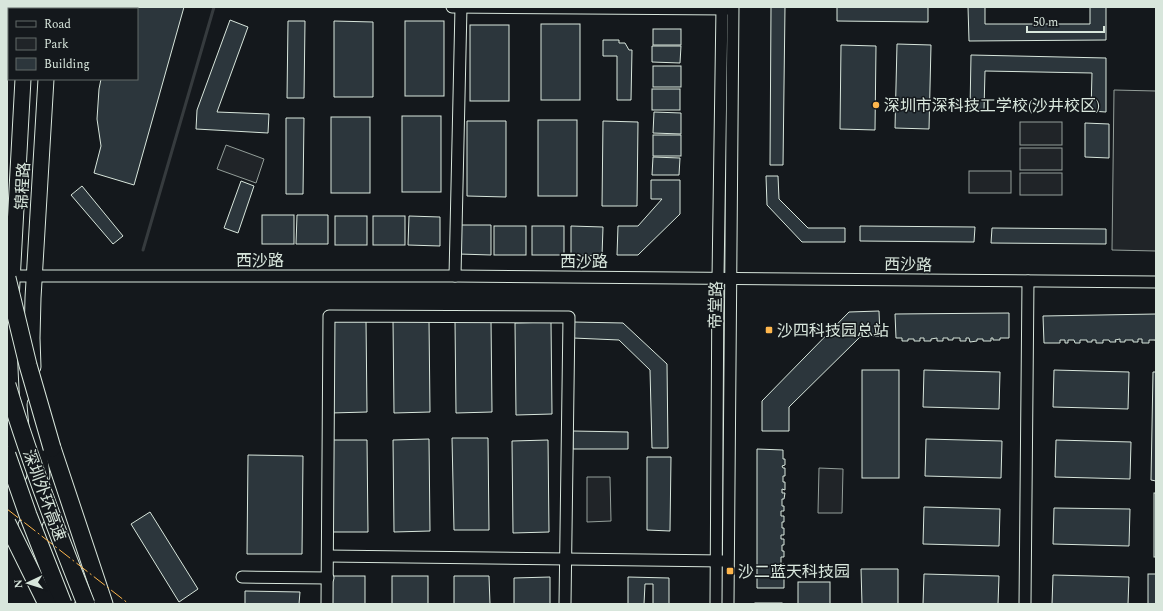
<svg xmlns="http://www.w3.org/2000/svg" width="1163" height="611" viewBox="0 0 1163 611" font-family="Spectral,'Noto Sans SC',serif">
	<style>
		.green { fill: #202428; stroke: #939e99 }
		.lines { fill: none; stroke-linecap: round; stroke-linejoin: round }
		.stream { stroke: #363b3e; stroke-width: 3 }
		.building { fill: #2c363c; stroke: #d8e6dc }
		.minor-casing { stroke: #d8e6dc; stroke-width: 13 }
		.major-casing { stroke: #d8e6dc; stroke-width: 17 }
		.highway-casing { stroke: #d8e6dc; stroke-width: 19 }
		.minor { stroke: #14181c; stroke-width: 11 }
		.major { stroke: #14181c; stroke-width: 15 }
		.highway { stroke: #14181c; stroke-width: 17 }
		.highway-bridge-casing { stroke: #d8e6dc; stroke-width: 19; stroke-linecap: butt }
		.highway-bridge { stroke: #14181c; stroke-width: 17 }
		.power { stroke: #ffb74d; stroke-width: 1; stroke-dasharray: 14 3 2 3; stroke-linecap: butt }
		.poi-dot { fill: #ffb74d; stroke: #14181c; stroke-width: 1.5 }
		.labels { text-anchor: middle; stroke-width: 3; stroke-linejoin: round; paint-order: stroke }
		.poi-label { font-size: 16px; fill: #d8e6dc; stroke: #14181c; text-anchor: start }
		.street-label { font-size: 16px; fill: #d8e6dc; stroke: #14181c }
	</style>
	<rect width="100%" height="100%" fill="#14181c"/>
	<g class="green">
		<polygon points="1114,90 1156,91 1156,251 1112,250"/>
		<rect x="1020" y="122" width="42" height="23"/>
		<polygon points="226,145 264,159 256,183 217,169"/>
		<rect x="1020" y="148" width="42" height="22"/>
		<rect x="969" y="171" width="42" height="22"/>
		<rect x="1020" y="173" width="42" height="22"/>
		<polygon points="819,468 843,469 842,513 818,513"/>
		<polygon points="587,477 610,477 611,521 587,522"/>
	</g>
	<g class="lines">
		<polyline class="stream" points="143,250 214,7"/>
	</g>
	<g class="building">
		<polygon points="122,7 184,7 134,185 94,173 101,146 97,119 99,89 101,79 137,79 137,9 122,9"/>
		<polygon points="771,7 785,7 783,165 770,165"/>
		<polygon points="837,7 928,7 928,22 837,21"/>
		<polygon points="968,7 985,7 985,24 1090,24 1090,7 1106,7 1106,40 969,41"/>
		<polygon points="230,20 248,27 217,112 269,114 268,133 196,129 197,110"/>
		<polygon points="288,21 305,21 304,98 287,98"/>
		<polygon points="334,21 373,22 373,97 334,97"/>
		<rect x="405" y="21" width="39" height="75"/>
		<rect x="541" y="24" width="39" height="76"/>
		<rect x="470" y="25" width="39" height="76"/>
		<rect x="653" y="29" width="28" height="16"/>
		<polygon points="603,40 619,40 619,43 625,43 629,50 632,50 631,100 617,100 617,56 603,56"/>
		<polygon points="897,44 931,45 929,129 895,128"/>
		<polygon points="841,45 876,46 875,130 840,129"/>
		<polygon points="652,46 681,46 680,63 652,62"/>
		<polygon points="971,55 1106,58 1106,112 1091,111 1092,73 985,71 984,110 970,110"/>
		<rect x="653" y="66" width="28" height="21"/>
		<rect x="652" y="89" width="28" height="21"/>
		<polygon points="654,112 681,113 681,134 653,133"/>
		<rect x="402" y="116" width="39" height="76"/>
		<rect x="331" y="117" width="39" height="76"/>
		<polygon points="286,118 304,118 303,194 286,194"/>
		<rect x="538" y="120" width="39" height="76"/>
		<polygon points="467,121 506,121 506,197 467,196"/>
		<polygon points="603,121 638,122 637,206 602,206"/>
		<polygon points="1085,123 1109,124 1109,158 1085,157"/>
		<rect x="653" y="135" width="28" height="21"/>
		<polygon points="653,157 680,158 679,175 652,175"/>
		<polygon points="766,176 778,176 779,199 808,228 845,228 845,242 802,242 767,205"/>
		<polygon points="651,180 680,180 680,214 638,255 617,255 618,226 638,226 662,199 651,199"/>
		<polygon points="241,181 254,186 238,233 224,228"/>
		<polygon points="82,186 123,236 113,244 71,195"/>
		<rect x="262" y="215" width="32" height="29"/>
		<polygon points="297,215 328,215 328,244 296,244"/>
		<rect x="335" y="216" width="32" height="29"/>
		<rect x="373" y="216" width="32" height="29"/>
		<polygon points="409,216 440,217 440,246 408,245"/>
		<polygon points="459,225 491,225 491,255 459,254"/>
		<rect x="494" y="226" width="32" height="29"/>
		<rect x="532" y="226" width="32" height="29"/>
		<polygon points="571,226 603,227 602,256 571,255"/>
		<polygon points="860,226 975,227 974,242 860,241"/>
		<polygon points="992,228 1106,229 1106,244 991,243"/>
		<polygon points="879,311 880,336 860,337 789,407 789,431 762,431 762,401 849,312"/>
		<polygon points="1009,313 1009,338 1000,338 1000,340 993,340 993,338 991,338 991,341 983,341 983,339 977,339 977,341 970,342 969,338 966,338 966,341 960,341 960,338 953,338 953,340 948,340 948,338 943,338 943,341 937,341 937,338 931,339 931,341 924,341 924,338 920,338 920,341 914,341 914,339 908,339 908,341 902,341 902,338 896,338 895,314"/>
		<polygon points="1156,314 1156,342 1155,340 1149,340 1149,343 1142,343 1142,339 1138,339 1138,342 1133,342 1133,340 1125,340 1125,342 1120,342 1120,339 1115,340 1116,342 1110,342 1109,340 1103,340 1103,343 1096,343 1096,340 1092,340 1092,342 1087,342 1087,340 1080,340 1080,343 1075,343 1074,340 1068,340 1068,343 1065,343 1065,340 1060,340 1060,343 1044,343 1043,316"/>
		<polygon points="366,320 367,412 331,413 330,321"/>
		<polygon points="429,320 430,412 394,413 393,321"/>
		<polygon points="491,320 492,412 456,413 455,321"/>
		<polygon points="551,322 552,414 516,415 515,323"/>
		<polygon points="573,322 623,323 667,364 668,448 652,448 650,370 619,340 573,338"/>
		<rect x="862" y="370" width="37" height="108"/>
		<polygon points="924,370 1000,372 999,409 923,407"/>
		<polygon points="1054,370 1129,372 1128,409 1053,407"/>
		<polygon points="1153,372 1156,372 1156,481 1151,480"/>
		<polygon points="573,431 628,432 628,449 573,449"/>
		<polygon points="452,438 488,438 489,530 454,530"/>
		<polygon points="429,439 430,531 394,532 393,440"/>
		<polygon points="926,439 1002,441 1001,478 925,476"/>
		<polygon points="331,440 367,440 368,532 332,532"/>
		<polygon points="548,440 549,532 513,533 512,441"/>
		<polygon points="1056,440 1131,442 1130,479 1055,477"/>
		<polygon points="757,449 783,450 783,459 785,459 785,465 782,466 783,468 785,468 785,476 783,476 783,482 785,482 785,490 782,489 782,493 785,493 784,499 782,499 782,506 784,506 784,511 781,511 781,516 784,516 784,522 782,522 782,528 784,528 784,535 781,535 781,539 784,539 784,545 782,545 782,551 784,551 784,557 781,557 781,564 784,564 784,567 781,567 781,572 784,572 784,588 757,588"/>
		<polygon points="248,455 303,456 302,554 247,554"/>
		<polygon points="647,457 671,457 670,531 647,530"/>
		<rect x="1154" y="493" width="2" height="64"/>
		<polygon points="924,507 1000,509 999,546 923,544"/>
		<polygon points="1054,508 1130,509 1129,546 1053,544"/>
		<polygon points="150,512 198,589 179,602 131,524"/>
		<polygon points="861,569 898,569 898,604 862,604"/>
		<polygon points="924,574 999,576 998,604 923,604"/>
		<rect x="1148" y="574" width="8" height="30"/>
		<polygon points="1053,575 1129,577 1128,604 1052,604"/>
		<rect x="329" y="576" width="36" height="28"/>
		<rect x="392" y="576" width="36" height="28"/>
		<polygon points="454,576 489,576 490,604 454,604"/>
		<polygon points="550,577 550,604 514,604 514,578"/>
		<polygon points="628,577 669,578 669,604 653,604 653,584 645,584 644,604 628,604"/>
		<rect x="798" y="582" width="32" height="22"/>
		<polygon points="245,591 300,592 299,604 245,604"/>
		<rect x="755" y="603" width="27" height="1"/>
	</g>
	<g class="lines">
		<g class="minor-casing">
			<g id="minor">
				<polyline points="452,7 728,9"/>
				<polyline points="12,276 455,276 1156,282"/>
				<polyline points="455,276 461,7"/>
				<polyline points="328,556 723,561"/>
				<polyline points="242,577 328,578"/>
				<polyline points="327,604 329,316 569,317 565,604"/>
				<polyline points="716,604 718,278 722,7"/>
				<polyline points="728,604 733,7"/>
				<polyline points="1025,604 1028,281"/>
			</g>
		</g>
		<g class="major-casing">
			<g id="major">
				<polyline points="27,9 27,7"/>
				<polyline points="50,9 50,7"/>
				<polyline points="33,367 32,338 33,298 46,79"/>
				<polyline points="35,404 39,451 42,476"/>
				<path d="M 19,475 C 13,430 10,383 9,337 L 23,79"/>
				<polyline points="26,525 38,577"/>
				<polyline points="50,527 68,599"/>
			</g>
		</g>
		<g class="highway-casing">
			<polyline id="highway" points="52,448 104,604"/>
		</g>
		<use href="#minor" class="minor"/>
		<use href="#major" class="major"/>
		<use href="#highway" class="highway"/>
		<g class="highway-bridge-casing">
			<g id="highway-bridge">
				<polyline points="7,278 28,365 52,448"/>
				<path d="M 7,385 C 29,459 57,532 86,604"/>
				<polyline points="7,455 28,515 63,604"/>
				<polyline points="7,523 47,604"/>
			</g>
		</g>
		<use href="#highway-bridge" class="highway-bridge"/>
		<polyline class="power" points="7,509 129,604"/>
	</g>
	<g class="poi-dot">
		<circle cx="876" cy="105" r="4"/>
		<rect x="765" y="326" width="8" height="8" rx="2"/>
		<rect x="726" y="567" width="8" height="8" rx="2"/>
	</g>
	<g class="labels">
		<g class="poi-label">
			<text x="884" y="111">深圳市深科技工学校(沙井校区)</text>
			<text x="777" y="336">沙四科技园总站</text>
			<text x="738" y="577">沙二蓝天科技园</text>
		</g>
		<g class="street-label">
			<text transform="translate(22 186) rotate(-87)" y="6">锦程路</text>
			<text x="260" y="266">西沙路</text>
			<text x="584" y="267">西沙路</text>
			<text transform="translate(908 264) rotate(1)" y="6">西沙路</text>
			<text transform="translate(715 305) rotate(-89)" y="6">帝堂路</text>
			<text transform="translate(45 495) rotate(70)" y="6">深圳外环高速</text>
		</g>
	</g>
	<rect width="1163" height="611" fill="none" stroke="#d8e6dc" stroke-width="16"/>
	<rect x="8" y="8" width="130" height="72" fill="#14181c" stroke="#626a69"/>
	<rect x="16" y="21" width="20" height="6" fill="#14181c" stroke="#626a69"/>
	<text x="44" y="28" font-size="12" fill="#d8e6dc">Road</text>
	<rect x="16" y="38" width="20" height="12" fill="#202428" stroke="#626a69"/>
	<text x="44" y="48" font-size="12" fill="#d8e6dc">Park</text>
	<rect x="16" y="58" width="20" height="12" fill="#2c363c" stroke="#626a69"/>
	<text x="44" y="68" font-size="12" fill="#d8e6dc">Building</text>
	<g transform="translate(28 583) rotate(266)" stroke="#14181c" stroke-width="3" paint-order="stroke">
	<path d="M0-3L7 15L0 10L-7 15Z" fill="#d8e6dc"/>
	<text y="-6" font-size="11" font-weight="bold" text-anchor="middle" fill="#d8e6dc">N</text>
	</g>
	<path d="M1027 26v6h77v-6" fill="none" stroke="#d8e6dc" stroke-width="2"/>
	<text x="1033" y="26" font-size="12" fill="#d8e6dc" stroke="#14181c" stroke-width="3" paint-order="stroke">50 m</text>
</svg>
